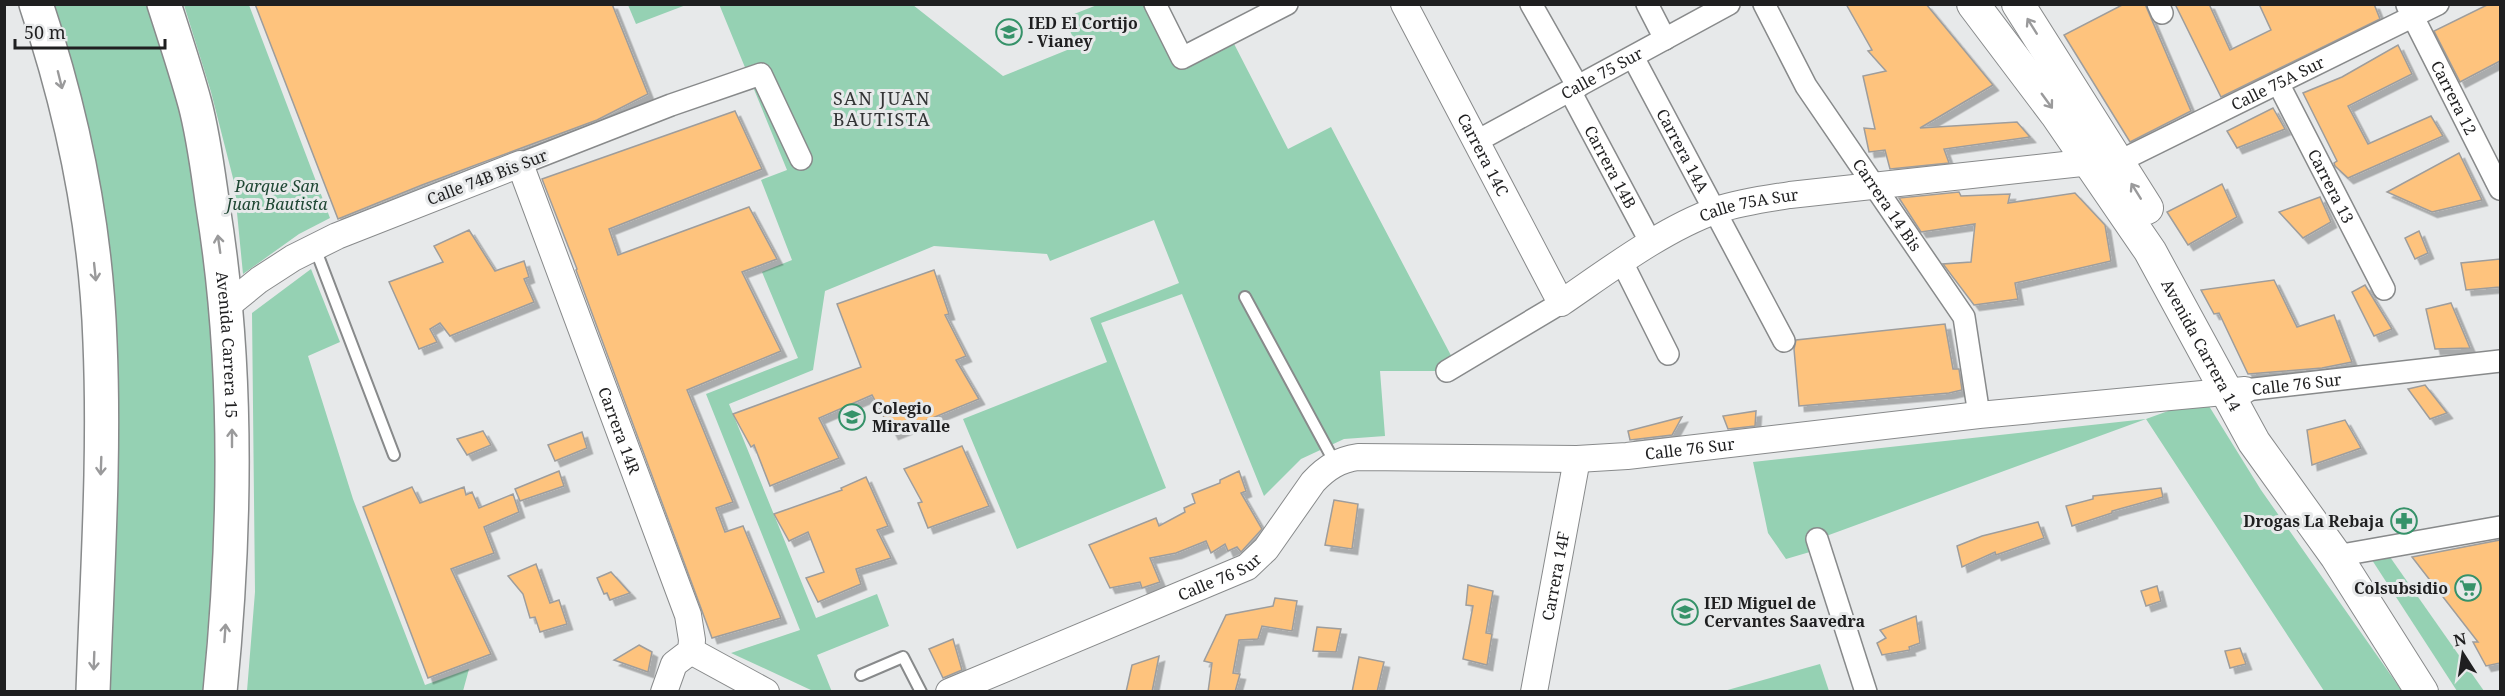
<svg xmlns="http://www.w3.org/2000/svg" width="2505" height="696" viewBox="0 0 2505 696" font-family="'Noto Serif',serif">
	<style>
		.green { fill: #95d1b3 }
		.building { fill: #fec37d; stroke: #9e9d9c; stroke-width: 1.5; filter: url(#shadow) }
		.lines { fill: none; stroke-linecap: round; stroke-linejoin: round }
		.service-casing { stroke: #888a8b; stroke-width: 14 }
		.minor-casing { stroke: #888a8b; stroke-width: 24 }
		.tertiary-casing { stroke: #888a8b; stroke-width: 28 }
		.primary-casing { stroke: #888a8b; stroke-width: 34 }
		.trunk-casing { stroke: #888a8b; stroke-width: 36 }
		.service { stroke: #fff; stroke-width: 10 }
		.minor { stroke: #fff; stroke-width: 21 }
		.tertiary { stroke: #fff; stroke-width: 26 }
		.primary { stroke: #fff; stroke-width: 32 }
		.trunk { stroke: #fff; stroke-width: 33 }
		.oneway { stroke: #9a9a9b }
		.labels { text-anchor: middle; stroke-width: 6; stroke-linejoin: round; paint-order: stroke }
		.poi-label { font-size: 16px; font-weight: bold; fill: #1f1f20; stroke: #e7e9ea; text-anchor: start }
		.street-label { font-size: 16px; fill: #1f1f20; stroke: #e7e9ea }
		.park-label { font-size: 16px; font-style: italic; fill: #1f4734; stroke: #e7e9ea }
		.neighbourhood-label { font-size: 18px; letter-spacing: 1.5px; fill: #333435; stroke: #e7e9ea }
	</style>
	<defs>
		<filter id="shadow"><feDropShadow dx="5.5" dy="5.5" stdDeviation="0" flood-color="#0004"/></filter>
	</defs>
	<rect width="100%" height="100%" fill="#e7e9ea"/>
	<g class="green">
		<polygon points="719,4 913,5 1003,76 1077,46 1064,18 1097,5 1155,5 1182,58 1229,34 1288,149 1331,127 1456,365 1447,371 1380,371 1385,436 1344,439 1301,459 1264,496 1182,294 1101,323 1166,488 1017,549 963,419 1107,362 1090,318 1179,283 1154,220 1050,261 1047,254 934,246 825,291 813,370 729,404 816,618 877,594 889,626 817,655 832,692 813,691 731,653 800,630 706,394 798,358 762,272 792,260 761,180 787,170"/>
		<polygon points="51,5 149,5 167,57 198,185 213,331 219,434 211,588 203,691 111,691 111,588 117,331 107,228 87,130"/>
		<polygon points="184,5 249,5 330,218 299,234 243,274 234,182 211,92"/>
		<polygon points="628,5 686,5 636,24"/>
		<polygon points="311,269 340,342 308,356 353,499 425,685 469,669 463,691 247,691 255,592 252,313"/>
		<polygon points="2204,398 2261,490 2402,691 2324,691 2146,419 1818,539 1820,549 1786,559 1768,533 1753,462 2146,419"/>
		<polygon points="2390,557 2484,691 2457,691 2372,560"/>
		<polygon points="1820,664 1829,691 1724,691"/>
	</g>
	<g class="building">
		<polygon points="255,4 612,4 648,94 597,120 422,185 338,219"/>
		<polygon points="1846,4 1926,4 1993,85 1920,128 2017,122 2030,137 1944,149 1949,163 1890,169 1885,150 1869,152 1864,128 1875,129 1863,76 1886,71 1868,51 1872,50"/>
		<polygon points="2124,4 2145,4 2191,111 2130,142 2064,35"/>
		<polygon points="2175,4 2209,4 2230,50 2271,30 2259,4 2374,4 2380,19 2221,97"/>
		<polygon points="2489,4 2500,4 2500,61 2460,82 2434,31"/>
		<polygon points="2398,45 2412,74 2348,106 2368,144 2431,116 2443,136 2348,178 2335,166 2334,163 2337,161 2303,93 2342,77"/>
		<polygon points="2273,108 2285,129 2237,148 2227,131"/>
		<polygon points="735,111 762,169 609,229 618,255 749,207 777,259 742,272 781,351 687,390 733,502 716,508 725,532 743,526 781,618 712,638 576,270 577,269 542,179"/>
		<polygon points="2459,153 2482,200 2432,212 2387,192"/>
		<polygon points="2222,184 2237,217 2188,245 2167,212"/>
		<polygon points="1959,192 1961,196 2010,194 2008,203 2075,193 2105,225 2111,261 2015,283 2018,299 1974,305 1943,264 1971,262 1975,224 1921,232 1899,198"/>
		<polygon points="2320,197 2331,222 2303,238 2279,212"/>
		<polygon points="469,230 495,271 524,261 529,277 524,279 534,302 450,336 440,323 430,329 437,342 419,349 389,282 443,262 434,246"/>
		<polygon points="2419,231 2428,253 2415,259 2405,238"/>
		<polygon points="2500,259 2500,287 2466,290 2461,263"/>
		<polygon points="934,270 949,314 945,315 966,356 956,360 979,399 893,434 872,395 819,418 839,458 770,486 754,445 751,447 733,414 861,367 837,304"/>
		<polygon points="2274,280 2297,327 2334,315 2352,362 2322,368 2248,374 2219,313 2214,314 2201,290"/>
		<polygon points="2365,285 2392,329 2374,336 2352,292"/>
		<polygon points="2451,303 2470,348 2435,349 2426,309"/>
		<polygon points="1945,324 1953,369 1959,369 1962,390 1949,393 1799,406 1794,349 1796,340"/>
		<polygon points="2425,385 2447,413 2430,419 2408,389"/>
		<polygon points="1756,411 1755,426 1728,429 1723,416"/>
		<polygon points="1682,417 1672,435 1630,440 1628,431"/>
		<polygon points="2345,420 2361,448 2312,465 2307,430"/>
		<polygon points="483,431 491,445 467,455 457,439"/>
		<polygon points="582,432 587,448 555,461 548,445"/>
		<polygon points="962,446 989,506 928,528 918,503 922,502 904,469"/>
		<polygon points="559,471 564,486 520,501 515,489"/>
		<polygon points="1239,471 1246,491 1241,493 1262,529 1241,552 1237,547 1228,551 1225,544 1211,553 1206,541 1176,553 1150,558 1160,582 1142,588 1140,582 1110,588 1089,545 1156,518 1159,526 1185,512 1184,508 1195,503 1192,494 1220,483 1220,480"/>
		<polygon points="866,477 888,526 877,530 891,558 856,569 861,584 818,602 806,578 824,572 808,532 789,541 774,514 842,490 841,488"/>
		<polygon points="412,487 420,503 464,487 466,495 472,492 479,508 513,494 519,512 484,527 494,553 451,569 491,654 428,678 363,507"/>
		<polygon points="2161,488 2163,497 2112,511 2112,513 2072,526 2066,506 2093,499 2093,496"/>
		<polygon points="1334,500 1358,504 1352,549 1325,545"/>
		<polygon points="2038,522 2044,538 1996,555 1995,552 1962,567 1957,546 1982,536"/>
		<polygon points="2500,540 2500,663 2486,666 2473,642 2478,642 2412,557"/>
		<polygon points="536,564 550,603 559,600 567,624 540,632 535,617 530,618 523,594 508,576"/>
		<polygon points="611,572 630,593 610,600 607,593 604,594 597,578"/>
		<polygon points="1468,585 1493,591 1486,633 1492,634 1487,665 1463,659 1473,606 1466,605"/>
		<polygon points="2157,586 2161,601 2146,606 2141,591"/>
		<polygon points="1275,598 1297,601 1292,631 1262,626 1258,639 1239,640 1233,673 1240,674 1235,692 1208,692 1212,663 1204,661 1226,615 1273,606"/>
		<polygon points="1916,616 1920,643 1909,647 1910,650 1882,655 1877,643 1886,638 1880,630"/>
		<polygon points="1317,627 1341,629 1336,652 1313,651"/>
		<polygon points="953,639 962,670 943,678 929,649"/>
		<polygon points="639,645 652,652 648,672 614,660"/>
		<polygon points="2240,648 2246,664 2230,668 2225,651"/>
		<polygon points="1159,656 1152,692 1126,692 1132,665"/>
		<polygon points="1359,657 1384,662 1377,692 1352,692"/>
	</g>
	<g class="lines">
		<g class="service-casing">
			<g id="service">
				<polyline points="315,248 394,455"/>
				<polyline points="1245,297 1335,463"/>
				<polyline points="861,675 903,657 921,692"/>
			</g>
		</g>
		<g class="minor-casing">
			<g id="minor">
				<polyline points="1155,4 1182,58 1287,4"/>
				<polyline points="1531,4 1578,87"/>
				<polyline points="1647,4 1665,39"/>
				<path id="s1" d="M 1764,4 L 1806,86 L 1964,317 L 1979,415"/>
				<polyline points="2158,4 2162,13"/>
				<path id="s2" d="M 2407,5 L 2500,189"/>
				<path id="s3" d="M 1633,57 L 1784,341"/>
				<path id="s4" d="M 2278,83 L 2384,289"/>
				<path id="s5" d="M 1570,91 L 1651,243"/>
				<path id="s6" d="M 1477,141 L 1729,4"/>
				<path id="s7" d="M 2118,162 L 2438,4"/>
				<polyline points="520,164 671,105 761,74 801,159"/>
				<polyline points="1622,262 1668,354"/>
				<polyline points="1447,371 1561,303"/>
				<path id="s8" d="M 2245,390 L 2500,361"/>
				<polyline points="1817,539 1866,692"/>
				<polyline points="2336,556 2500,527"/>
			</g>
		</g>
		<g class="tertiary-casing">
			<g id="tertiary">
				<path id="s9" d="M 1404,4 L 1561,303 C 1608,271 1663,229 1717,210 C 1741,202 1765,199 1790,195 L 2091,162"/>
				<path id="s10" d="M 227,306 L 259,280 L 293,258 L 337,236 L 520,164 L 688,615 L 692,640 L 691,651 L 674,664 L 664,692"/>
				<polyline points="691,651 766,692"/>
				<path id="s11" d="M 949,692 L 1247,567 L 1266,549 L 1313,482 C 1327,467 1339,460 1358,457 L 1577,459 L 1627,456 L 1979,415 L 2245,390"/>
				<path id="s12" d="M 1534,692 L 1577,459"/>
			</g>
		</g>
		<g class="primary-casing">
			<g id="primary">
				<path id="s13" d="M 1973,4 L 2056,114 L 2150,251 L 2254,442 L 2336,556 L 2422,692"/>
				<polyline points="2018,4 2147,208"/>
			</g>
		</g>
		<g class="trunk-casing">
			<g id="trunk">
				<path d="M 36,4 C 73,114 96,226 100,342 C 105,459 97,575 93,692"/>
				<path id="s14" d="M 164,4 C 175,38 186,71 195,104 C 204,138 208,173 213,207 C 239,367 236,531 220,692"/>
			</g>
		</g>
		<use href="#service" class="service"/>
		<use href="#minor" class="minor"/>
		<use href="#tertiary" class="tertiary"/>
		<use href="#primary" class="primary"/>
		<use href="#trunk" class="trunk"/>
	</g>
	<defs><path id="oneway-shaft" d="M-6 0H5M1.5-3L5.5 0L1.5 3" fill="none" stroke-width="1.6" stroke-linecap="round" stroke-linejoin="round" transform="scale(1.5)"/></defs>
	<g class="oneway">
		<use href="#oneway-shaft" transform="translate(2032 26) rotate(-122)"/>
		<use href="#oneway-shaft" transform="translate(60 80) rotate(76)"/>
		<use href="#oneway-shaft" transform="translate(2047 101) rotate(54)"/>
		<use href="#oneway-shaft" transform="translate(2136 191) rotate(-122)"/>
		<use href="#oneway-shaft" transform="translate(219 244) rotate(-98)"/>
		<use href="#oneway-shaft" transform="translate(95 272) rotate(84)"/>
		<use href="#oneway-shaft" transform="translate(232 438) rotate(-90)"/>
		<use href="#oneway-shaft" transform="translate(101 466) rotate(92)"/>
		<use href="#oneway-shaft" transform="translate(225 633) rotate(-86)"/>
		<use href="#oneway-shaft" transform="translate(94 661) rotate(92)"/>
	</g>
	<defs>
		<g id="school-ring" transform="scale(1.35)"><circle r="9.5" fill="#e7e9ea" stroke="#369269" stroke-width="1.5"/><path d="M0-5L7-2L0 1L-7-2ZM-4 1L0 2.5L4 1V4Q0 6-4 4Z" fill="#369269"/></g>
		<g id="pharmacy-ring" transform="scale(1.35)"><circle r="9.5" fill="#e7e9ea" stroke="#369269" stroke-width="1.5"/><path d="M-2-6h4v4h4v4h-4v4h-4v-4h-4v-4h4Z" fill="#369269"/></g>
		<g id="supermarket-ring" transform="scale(1.35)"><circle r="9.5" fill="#e7e9ea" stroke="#369269" stroke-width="1.5"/><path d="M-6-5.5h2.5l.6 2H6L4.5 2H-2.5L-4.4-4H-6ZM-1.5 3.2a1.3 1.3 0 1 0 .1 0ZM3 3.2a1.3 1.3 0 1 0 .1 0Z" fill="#369269"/></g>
	</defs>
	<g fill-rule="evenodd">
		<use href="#school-ring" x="1009" y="32"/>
		<use href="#school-ring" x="852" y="417"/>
		<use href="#pharmacy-ring" x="2404" y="521"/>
		<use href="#supermarket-ring" x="2468" y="588"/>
		<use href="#school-ring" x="1685" y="612"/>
	</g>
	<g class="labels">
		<g class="poi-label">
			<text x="1028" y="29">IED El Cortijo<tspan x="1028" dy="18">- Vianey</tspan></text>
			<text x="872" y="414">Colegio<tspan x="872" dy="18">Miravalle</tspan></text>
			<text x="2384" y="527" text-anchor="end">Drogas La Rebaja</text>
			<text x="2448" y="594" text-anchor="end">Colsubsidio</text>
			<text x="1704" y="609">IED Miguel de<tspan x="1704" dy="18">Cervantes Saavedra</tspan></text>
		</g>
		<g class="street-label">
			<text dy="6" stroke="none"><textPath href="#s6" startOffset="142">Calle 75 Sur</textPath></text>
			<text dy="6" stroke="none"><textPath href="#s7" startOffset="178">Calle 75A Sur</textPath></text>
			<text dy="6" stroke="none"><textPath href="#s2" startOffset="104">Carrera 12</textPath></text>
			<text dy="6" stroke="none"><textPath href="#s3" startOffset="106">Carrera 14A</textPath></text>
			<text dy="6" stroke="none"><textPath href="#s9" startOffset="170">Carrera 14C</textPath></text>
			<text dy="6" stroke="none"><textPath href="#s5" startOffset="86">Carrera 14B</textPath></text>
			<text transform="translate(487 177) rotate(-21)" y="6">Calle 74B Bis Sur</text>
			<text dy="6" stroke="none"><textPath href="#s4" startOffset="116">Carrera 13</textPath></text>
			<text dy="6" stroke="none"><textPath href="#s1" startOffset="236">Carrera 14 Bis</textPath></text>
			<text dy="6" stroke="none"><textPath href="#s9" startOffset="552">Calle 75A Sur</textPath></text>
			<text dy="6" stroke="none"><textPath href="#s14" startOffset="348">Avenida Carrera 15</textPath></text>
			<text dy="6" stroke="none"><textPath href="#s13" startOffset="411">Avenida Carrera 14</textPath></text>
			<text dy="6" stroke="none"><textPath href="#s8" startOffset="52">Calle 76 Sur</textPath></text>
			<text dy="6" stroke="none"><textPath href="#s10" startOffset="612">Carrera 14R</textPath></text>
			<text dy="6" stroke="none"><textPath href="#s11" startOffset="816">Calle 76 Sur</textPath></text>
			<text dy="6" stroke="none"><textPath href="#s11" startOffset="294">Calle 76 Sur</textPath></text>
			<text dy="6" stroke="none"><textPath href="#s12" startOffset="118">Carrera 14F</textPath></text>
		</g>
		<g class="park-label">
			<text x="277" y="192">Parque San<tspan x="277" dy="18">Juan Bautista</tspan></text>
		</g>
		<g class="neighbourhood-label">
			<text x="882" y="105">SAN JUAN<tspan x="882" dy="21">BAUTISTA</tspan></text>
		</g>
	</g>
	<rect width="2505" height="696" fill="none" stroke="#1f1f20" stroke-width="12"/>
	<g transform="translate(2463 654) rotate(348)" stroke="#e7e9ea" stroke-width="4.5" paint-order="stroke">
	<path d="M0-4.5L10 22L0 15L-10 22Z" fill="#1f1f20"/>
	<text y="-9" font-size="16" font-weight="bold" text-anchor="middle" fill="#1f1f20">N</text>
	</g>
	<path d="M15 39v9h150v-9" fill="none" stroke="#1f1f20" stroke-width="3"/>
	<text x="24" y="39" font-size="18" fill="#1f1f20" stroke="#e7e9ea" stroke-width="4.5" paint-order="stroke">50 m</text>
</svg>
